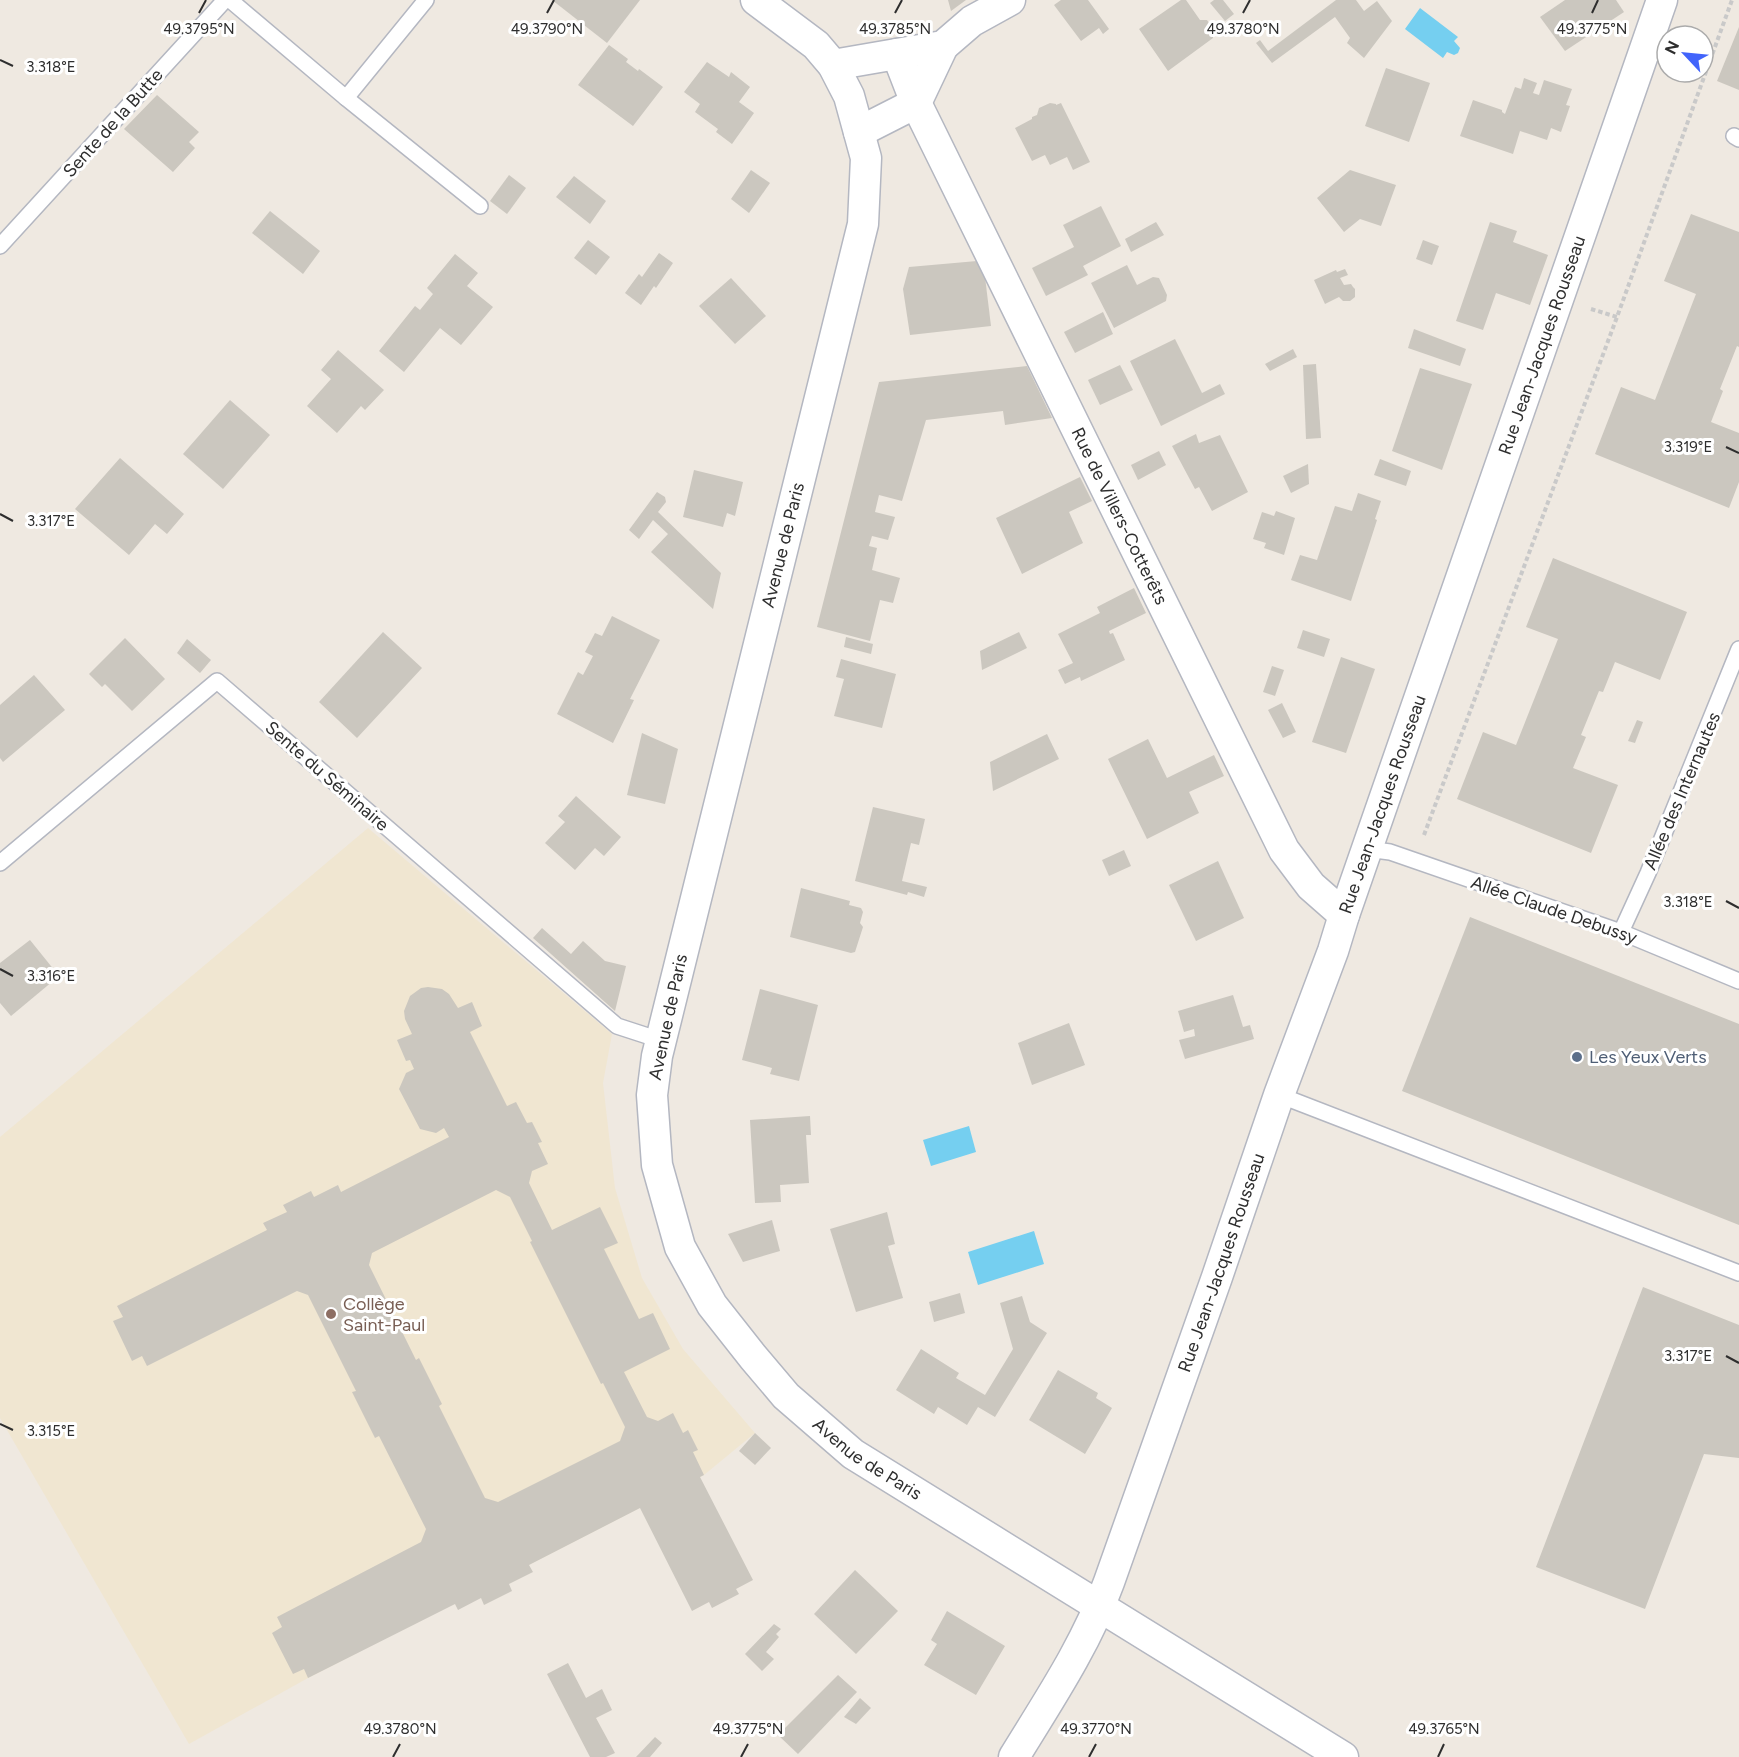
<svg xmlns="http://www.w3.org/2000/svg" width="1739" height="1757" viewBox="0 0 1739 1757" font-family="Figtree,sans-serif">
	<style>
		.education { fill: #f0e6d1 }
		.water { fill: #75cff0 }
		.building { fill: #cbc7bf; fill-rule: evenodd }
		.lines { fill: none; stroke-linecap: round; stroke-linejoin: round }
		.service-casing { stroke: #b4b7c1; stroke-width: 18 }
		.minor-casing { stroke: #b4b7c1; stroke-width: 33 }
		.path { stroke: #c9c9c9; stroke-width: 4; stroke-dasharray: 4.5 3; stroke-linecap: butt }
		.service { stroke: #fff; stroke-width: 15 }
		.minor { stroke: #fff; stroke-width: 30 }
		.ticks { fill: none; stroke: #2e2e2e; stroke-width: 2 }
		.service-dot { fill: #5c6f8a; stroke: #fff; stroke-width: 2 }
		.education-dot { fill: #8d6e63; stroke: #fff; stroke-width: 2 }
		.labels { text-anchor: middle; stroke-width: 6; stroke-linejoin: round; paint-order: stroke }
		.street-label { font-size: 18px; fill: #2e2e2e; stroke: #fff }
		.service-label { font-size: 18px; fill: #4e5e75; stroke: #fff; text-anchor: start }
		.education-label { font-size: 18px; fill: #785e54; stroke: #fff; text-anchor: start }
		.ticks-label { font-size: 15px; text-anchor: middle; fill: #2e2e2e; stroke: #fff; stroke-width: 6; stroke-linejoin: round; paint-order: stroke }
	</style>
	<rect width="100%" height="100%" fill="#efe9e1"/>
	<polygon class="education" points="368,828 612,1034 603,1083 615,1188 642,1278 683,1349 755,1433 704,1475 308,1678 189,1744 0,1418 0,1137"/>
	<g class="water">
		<polygon points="1420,8 1458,37 1454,41 1460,48 1458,53 1454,55 1447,52 1443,58 1405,29"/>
		<polygon points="969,1126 976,1152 931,1166 923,1140"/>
		<polygon points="1034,1231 1044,1264 978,1285 968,1252"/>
	</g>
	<g class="building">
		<polygon points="552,0 640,0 607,43"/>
		<polygon points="948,0 966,0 951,11"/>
		<polygon points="1061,0 1088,0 1109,29 1103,34 1099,28 1081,41 1054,5"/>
		<polygon points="1181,0 1186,0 1200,20 1207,20 1213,29 1213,38 1168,71 1139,29"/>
		<polygon points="1214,0 1223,0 1234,14 1225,21 1210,3"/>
		<polygon points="1336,0 1356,0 1364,11 1377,1 1392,21 1364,58 1347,43 1350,38 1335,17 1272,63 1256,43 1260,40 1268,51"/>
		<polygon points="1565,0 1616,0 1624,12 1565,51 1540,17"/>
		<polygon points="1739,27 1739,90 1717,81"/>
		<polygon points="609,45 628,59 626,62 638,71 639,69 663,87 633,126 578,85"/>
		<polygon points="707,62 729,77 731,72 750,87 739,102 754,113 732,144 716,132 718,129 695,112 700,104 684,92"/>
		<polygon points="1386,68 1430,83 1409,142 1365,126"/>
		<polygon points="1524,78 1537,83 1533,93 1539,95 1544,80 1572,89 1566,105 1570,106 1561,132 1551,128 1547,140 1520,131 1513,154 1460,136 1473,100 1502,110 1502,112 1505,114 1515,87 1521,89"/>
		<polygon points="157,95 199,132 189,142 195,148 173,172 124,129"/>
		<polygon points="1050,103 1056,104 1056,105 1061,103 1090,162 1073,170 1067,157 1050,165 1045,155 1032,161 1015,128 1032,119 1032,117 1037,115 1039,108"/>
		<polygon points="751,170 770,183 749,213 731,199"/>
		<polygon points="1350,170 1396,185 1381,226 1360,219 1344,232 1317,198"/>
		<polygon points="509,175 526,188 507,214 490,201"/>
		<polygon points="574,176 606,201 590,224 556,197"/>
		<polygon points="1101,206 1121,246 1083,266 1088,275 1046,296 1032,268 1074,247 1063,225"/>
		<polygon points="270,211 320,251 303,274 252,233"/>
		<polygon points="1691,214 1739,232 1739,347 1737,346 1720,389 1723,391 1711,422 1739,433 1739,482 1729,508 1595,454 1621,387 1655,400 1696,294 1664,281"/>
		<polygon points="1156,222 1164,235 1131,252 1125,239"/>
		<polygon points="1490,222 1517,231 1513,242 1548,255 1530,305 1496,293 1483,330 1456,321"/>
		<polygon points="588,240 610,257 596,275 574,258"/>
		<polygon points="1423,240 1439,246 1432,265 1416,259"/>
		<polygon points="659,253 673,263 656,288 654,286 641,305 625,293 639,274 642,277"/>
		<polygon points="455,254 478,273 467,286 493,307 461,345 440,328 404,372 379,351 415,306 420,310 433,294 427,288"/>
		<polygon points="977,261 985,277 991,326 910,335 903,289 909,267"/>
		<polygon points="1127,265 1137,285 1153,277 1159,278 1167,295 1166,301 1114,328 1091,283"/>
		<polygon points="1345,269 1348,275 1340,278 1344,285 1351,284 1353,287 1355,289 1355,297 1350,301 1343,301 1339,297 1325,304 1314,280 1336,270 1337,272"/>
		<polygon points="731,278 766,316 735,344 699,306"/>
		<polygon points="1103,312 1113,334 1075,353 1064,332"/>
		<polygon points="1414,329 1466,349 1460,366 1408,348"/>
		<polygon points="1175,339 1202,393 1220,384 1225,394 1161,426 1130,361"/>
		<polygon points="1293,349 1297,357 1270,371 1265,364"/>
		<polygon points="338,350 384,390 365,410 361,406 337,433 307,406 331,379 321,370"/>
		<polygon points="1316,364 1321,438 1306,439 1303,365"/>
		<polygon points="1120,365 1133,390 1100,405 1088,380"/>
		<polygon points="1027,366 1052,418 1005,425 1003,411 926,420 902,501 879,495 875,512 895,517 888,540 872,536 869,546 877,548 872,570 900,578 893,603 880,600 870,641 817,627 879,382"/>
		<polygon points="1420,368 1472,384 1442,470 1392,451"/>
		<polygon points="230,400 270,435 223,489 183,454"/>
		<polygon points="1196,434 1199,443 1220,435 1248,492 1212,511 1199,487 1195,489 1172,446"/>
		<polygon points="1159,451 1166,465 1138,480 1131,465"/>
		<polygon points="120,458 184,514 167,534 155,524 129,555 75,509"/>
		<polygon points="1380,459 1411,471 1406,486 1374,475"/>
		<polygon points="1308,464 1309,484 1291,493 1283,476"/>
		<polygon points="694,470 743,482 735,516 727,513 723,527 683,517"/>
		<polygon points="1080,477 1092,501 1069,512 1083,543 1022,574 996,518"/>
		<polygon points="657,492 665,497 666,502 658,512 721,573 713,609 651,552 668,534 653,520 639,539 629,530"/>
		<polygon points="1358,493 1381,501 1375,519 1377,520 1351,601 1291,580 1300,555 1317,560 1335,506 1352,511"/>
		<polygon points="1276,511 1295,518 1284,555 1264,548 1266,543 1253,539 1262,512 1274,516"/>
		<polygon points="1553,558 1687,612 1660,680 1615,662 1603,692 1599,691 1581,735 1586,737 1573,768 1618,785 1591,853 1457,799 1483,732 1516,745 1558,639 1526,627"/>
		<polygon points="1134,588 1146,613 1109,631 1110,634 1113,633 1125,660 1081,681 1080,677 1065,684 1058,670 1073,663 1058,634 1100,613 1097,607"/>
		<polygon points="612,616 660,640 630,699 634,700 613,743 557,714 578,672 583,675 593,656 585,652 595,633 602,636"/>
		<polygon points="1303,630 1330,639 1324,657 1297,648"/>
		<polygon points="383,632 422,668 357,738 319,702"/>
		<polygon points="1019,632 1027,648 982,670 980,651"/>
		<polygon points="846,637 873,644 871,654 844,647"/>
		<polygon points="125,638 165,679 132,711 105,684 102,687 89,674"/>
		<polygon points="187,639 211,660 200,673 177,653"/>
		<polygon points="1341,657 1375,669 1346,753 1312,742"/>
		<polygon points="841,659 896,674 882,728 834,716 844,679 836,677"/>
		<polygon points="1272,666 1284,670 1275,696 1263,692"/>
		<polygon points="34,675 65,710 3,762 0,758 0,705"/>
		<polygon points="1282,703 1296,732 1283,738 1268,710"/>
		<polygon points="1637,720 1643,722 1635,743 1628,741"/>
		<polygon points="642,733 678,749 665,804 627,795"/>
		<polygon points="1047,734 1059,759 993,791 990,762"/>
		<polygon points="1148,739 1167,778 1214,755 1224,776 1189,792 1199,813 1147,839 1108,759"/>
		<polygon points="576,796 621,837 604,856 595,848 575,870 545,843 565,822 558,816"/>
		<polygon points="873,807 925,819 919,845 911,843 902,881 927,887 924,897 908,892 907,895 855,881"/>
		<polygon points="1124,850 1131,866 1109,876 1102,860"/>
		<polygon points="1218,861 1244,918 1196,941 1169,885"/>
		<polygon points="801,888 850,901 849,905 861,908 863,912 860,923 863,927 855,952 851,953 790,937"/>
		<polygon points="1470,917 1739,1024 1739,1225 1402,1091"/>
		<polygon points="542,928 571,954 583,941 605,961 626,966 615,1011 533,938"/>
		<polygon points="30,940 59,976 11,1016 0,1003 0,963"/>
		<path d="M 428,987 L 442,989 L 449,994 L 458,1008 L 472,1002 L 482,1026 L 470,1032 L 507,1106 L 516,1102 L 527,1123 L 532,1122 L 542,1142 L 538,1143 L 548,1164 L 532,1171 L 529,1183 L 552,1230 L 600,1207 L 618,1243 L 604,1249 L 639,1319 L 653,1313 L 670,1349 L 624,1372 L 647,1417 L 658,1421 L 673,1413 L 683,1433 L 688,1430 L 698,1450 L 693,1452 L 704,1475 L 700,1477 L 753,1580 L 736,1589 L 739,1594 L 712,1608 L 709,1602 L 692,1611 L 640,1508 L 529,1565 L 533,1572 L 509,1584 L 512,1591 L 484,1605 L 481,1598 L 458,1610 L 455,1604 L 308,1678 L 304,1669 L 293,1674 L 272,1633 L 282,1627 L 277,1617 L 421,1542 L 426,1529 L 379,1436 L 375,1438 L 352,1392 L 356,1391 L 308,1295 L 297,1291 L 147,1366 L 142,1356 L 132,1361 L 113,1321 L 123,1317 L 117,1306 L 267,1230 L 263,1223 L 287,1212 L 283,1205 L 311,1191 L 314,1197 L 338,1185 L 341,1192 L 449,1137 L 444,1128 L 436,1133 L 420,1129 L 399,1089 L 406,1073 L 414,1069 L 410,1060 L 406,1061 L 397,1040 L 412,1034 L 405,1019 L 404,1011 L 410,996 L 421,988 ZM 496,1190 L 510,1197 L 532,1241 L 530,1242 L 601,1384 L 603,1383 L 625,1427 L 620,1441 L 498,1502 L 485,1498 L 439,1406 L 442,1404 L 419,1358 L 416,1360 L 369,1265 L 372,1253 Z"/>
		<polygon points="760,989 818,1005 799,1081 770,1074 772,1068 742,1060"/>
		<polygon points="1233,995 1243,1027 1250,1025 1254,1039 1185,1059 1179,1040 1195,1036 1194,1029 1184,1032 1178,1011"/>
		<polygon points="1069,1023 1085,1065 1032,1085 1018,1043"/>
		<polygon points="810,1116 811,1135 806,1135 809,1183 780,1185 781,1202 755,1203 750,1120"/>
		<polygon points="887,1212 895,1244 888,1246 903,1298 856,1312 830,1229"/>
		<polygon points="772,1220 780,1251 743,1262 728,1234"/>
		<polygon points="1643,1287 1739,1325 1739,1458 1704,1454 1645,1609 1536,1567"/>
		<polygon points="960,1293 965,1313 934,1322 929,1302"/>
		<polygon points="1022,1296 1030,1322 1047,1333 995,1417 978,1407 967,1425 938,1407 934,1414 896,1390 921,1349 959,1373 956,1378 985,1395 1013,1349 1000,1303"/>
		<polygon points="1058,1370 1098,1393 1096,1398 1112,1408 1085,1454 1029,1420"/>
		<polygon points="755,1433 771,1448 755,1465 739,1451"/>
		<polygon points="855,1570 898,1611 856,1654 814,1614"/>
		<polygon points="947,1611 1005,1646 976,1695 924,1665 937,1644 931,1640"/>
		<polygon points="774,1624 781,1629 776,1634 779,1637 766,1652 774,1659 762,1671 745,1654"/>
		<polygon points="568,1663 586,1698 602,1689 612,1710 596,1718 615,1753 606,1757 590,1757 547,1674"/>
		<polygon points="838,1675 857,1692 798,1754 778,1735"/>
		<polygon points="860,1698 871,1708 856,1724 844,1717"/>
		<polygon points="655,1737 662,1743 650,1757 636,1757"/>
	</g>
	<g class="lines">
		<g class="service-casing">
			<g id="service">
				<polyline points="230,0 346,98 426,0"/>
				<polyline points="346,98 480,206"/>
				<polyline points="1734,136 1739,139"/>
				<polyline points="0,246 225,0"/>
				<polyline points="1367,849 1390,852 1621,932 1739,981"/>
				<polyline points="0,863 217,681 617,1026 660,1040"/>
				<polyline points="1621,932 1648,873 1739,649"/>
				<polyline points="1279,1095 1739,1273"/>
			</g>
		</g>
		<g class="minor-casing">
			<g id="minor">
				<path id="s1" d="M 756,0 L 816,45 L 833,65 L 849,96 L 866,158 L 863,224 L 657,1056 L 652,1095 L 657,1165 L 680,1247 L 712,1305 L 753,1357 L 786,1396 L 853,1454 L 1343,1757"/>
				<path id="s2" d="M 897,54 L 916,103 L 1284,850 L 1311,886 L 1344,915"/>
				<polyline points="833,65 943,46 972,21 1010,0"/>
				<polyline points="859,132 916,103 943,46"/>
				<path id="s3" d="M 1014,1757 C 1049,1700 1086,1645 1109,1582 L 1217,1277 L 1279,1095 L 1333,951 L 1344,915 L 1662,0"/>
			</g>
		</g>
		<g class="path">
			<polyline points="1591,309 1617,317"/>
			<polyline points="1424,835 1617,317 1732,0"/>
		</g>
		<use href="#service" class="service"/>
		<use href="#minor" class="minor"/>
	</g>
	<path class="ticks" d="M 199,13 L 206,0M 547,13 L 554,0M 895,13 L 902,0M 1243,13 L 1250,0M 1592,13 L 1598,0M 0,60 L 13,66M 1726,447 L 1739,453M 0,514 L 13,521M 1726,901 L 1739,908M 0,969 L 13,976M 1726,1356 L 1739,1363M 0,1424 L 13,1430M 393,1757 L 400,1744M 741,1757 L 748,1744M 1089,1757 L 1096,1744M 1438,1757 L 1444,1744"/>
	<circle class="service-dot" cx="1577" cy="1057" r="6"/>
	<circle class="education-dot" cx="331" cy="1314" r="6"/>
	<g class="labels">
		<g class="street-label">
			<text transform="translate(113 123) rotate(-48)" y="6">Sente de la Butte</text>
			<text dy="6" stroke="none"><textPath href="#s3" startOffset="1510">Rue Jean-Jacques Rousseau</textPath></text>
			<text dy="6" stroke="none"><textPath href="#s2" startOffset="513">Rue de Villers-Cotterêts</textPath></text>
			<text transform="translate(783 545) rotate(-76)" y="6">Avenue de Paris</text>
			<text transform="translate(327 776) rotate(41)" y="6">Sente du Séminaire</text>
			<text transform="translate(1682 791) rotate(-67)" y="6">Allée des Internautes</text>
			<text dy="6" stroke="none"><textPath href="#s3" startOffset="1024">Rue Jean-Jacques Rousseau</textPath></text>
			<text transform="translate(1554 910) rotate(19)" y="6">Allée Claude Debussy</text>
			<text transform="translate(668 1017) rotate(-78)" y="6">Avenue de Paris</text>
			<text dy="6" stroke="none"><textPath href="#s3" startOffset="538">Rue Jean-Jacques Rousseau</textPath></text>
			<text dy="6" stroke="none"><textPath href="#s1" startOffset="1605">Avenue de Paris</textPath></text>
		</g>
		<g class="service-label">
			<text x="1589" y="1063">Les Yeux Verts</text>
		</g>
		<g class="education-label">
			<text x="343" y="1310">Collège<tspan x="343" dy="21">Saint-Paul</tspan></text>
		</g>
	</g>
	<g class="ticks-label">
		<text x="199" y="34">49.3795°N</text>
		<text x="547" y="34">49.3790°N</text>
		<text x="895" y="34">49.3785°N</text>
		<text x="1243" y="34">49.3780°N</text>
		<text x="1592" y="34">49.3775°N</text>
		<text x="51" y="72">3.318°E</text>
		<text x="1688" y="452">3.319°E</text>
		<text x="51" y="526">3.317°E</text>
		<text x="1688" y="907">3.318°E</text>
		<text x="51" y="981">3.316°E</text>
		<text x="1688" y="1361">3.317°E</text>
		<text x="51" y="1436">3.315°E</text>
		<text x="400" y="1734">49.3780°N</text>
		<text x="748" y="1734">49.3775°N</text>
		<text x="1096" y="1734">49.3770°N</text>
		<text x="1444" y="1734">49.3765°N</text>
	</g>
	<g transform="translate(1685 54) rotate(296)"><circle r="28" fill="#ffffff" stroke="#ababab" stroke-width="1.5"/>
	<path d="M0-4.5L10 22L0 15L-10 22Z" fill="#4264fb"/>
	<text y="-9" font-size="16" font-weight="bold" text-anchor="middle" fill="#2e2e2e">N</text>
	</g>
</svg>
